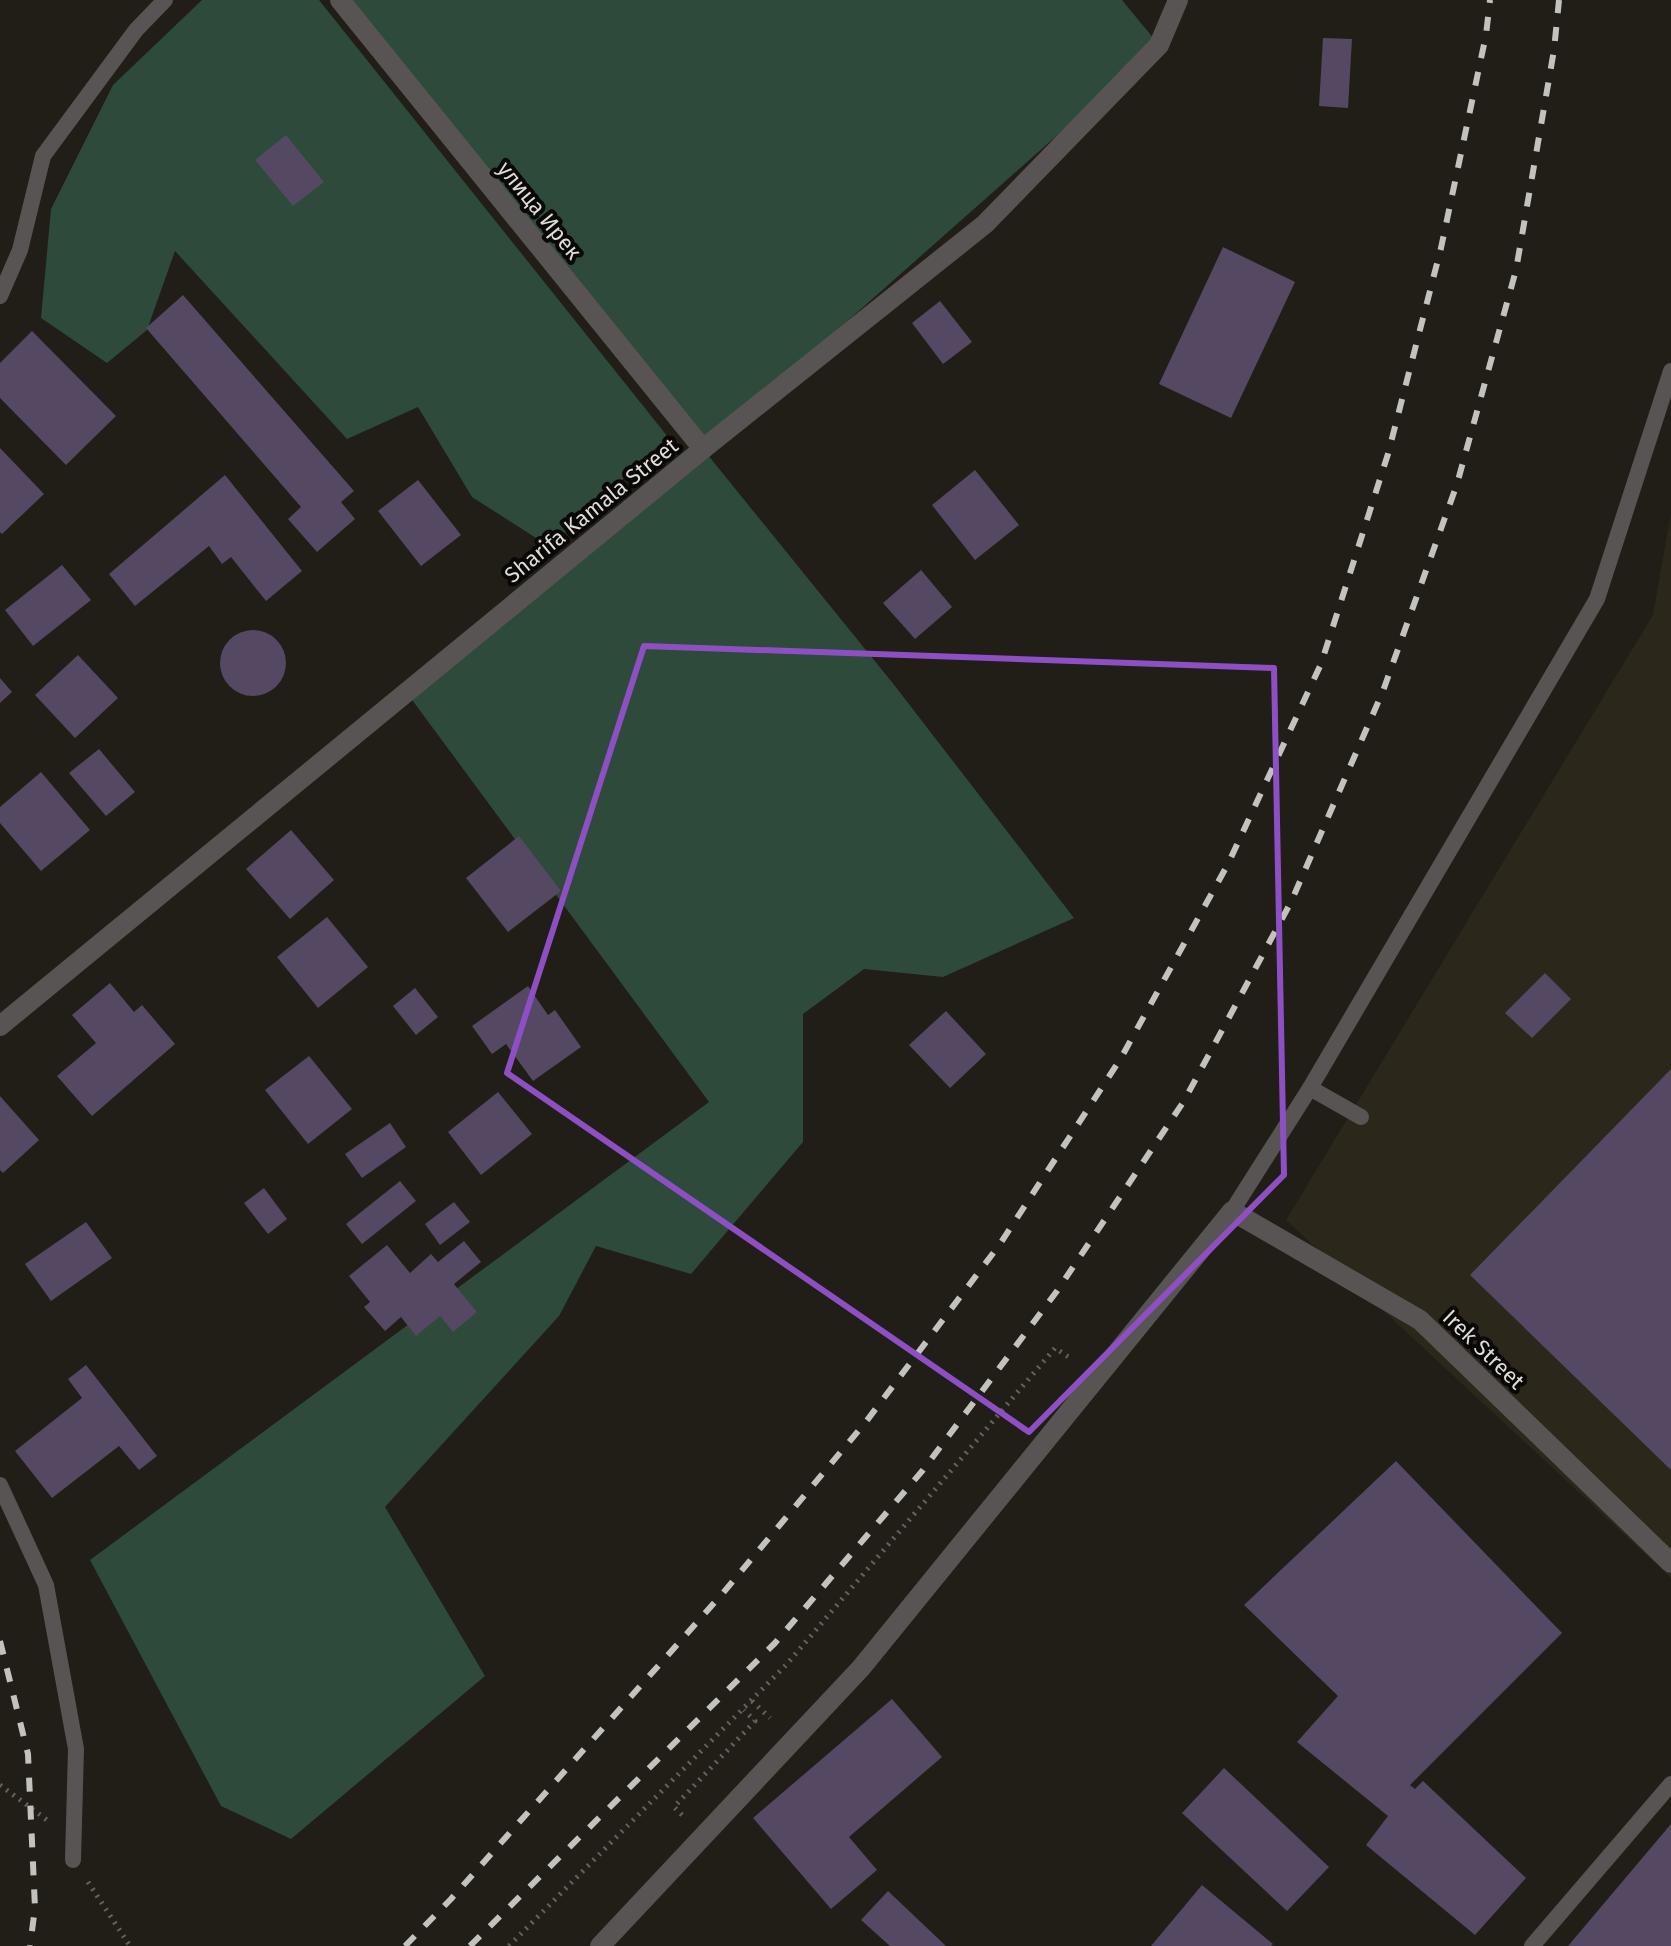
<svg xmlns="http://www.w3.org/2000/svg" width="1671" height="1946" viewBox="0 0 1671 1946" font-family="'Fira Sans',sans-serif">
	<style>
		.built { fill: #2b271b }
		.forest { fill: #2d4a3a }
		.building { fill: #544862 }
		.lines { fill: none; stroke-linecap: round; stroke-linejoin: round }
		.path { stroke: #64625c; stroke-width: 5; stroke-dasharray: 2 6; stroke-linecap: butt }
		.lane { stroke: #585454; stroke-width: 16 }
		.street { stroke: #585454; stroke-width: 20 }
		.rail { stroke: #c3c2bd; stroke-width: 6; stroke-dasharray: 14 14; stroke-linecap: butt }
		.marked { fill: none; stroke: #8f4fc4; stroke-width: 6; stroke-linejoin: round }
		.labels { text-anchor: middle; stroke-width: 8; stroke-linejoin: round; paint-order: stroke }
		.street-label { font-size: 22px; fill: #deddd9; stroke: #090806 }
	</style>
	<rect width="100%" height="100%" fill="#201e17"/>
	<polygon class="built" points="1671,512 1671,1578 1286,1220 1653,615"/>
	<g class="forest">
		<polygon points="202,0 319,0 668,437 550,547 472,497 418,407 347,439 175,251 147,330 107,363 41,318 51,209 113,85"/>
		<polygon points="340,0 1122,0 1159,45 703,449 895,686 1074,918 943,977 864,969 803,1014 803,1142 691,1274 596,1246 559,1316 385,1507 485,1676 291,1839 221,1806 90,1560 709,1102 407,693 703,449"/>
	</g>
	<g class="building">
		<polygon points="1323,38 1352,39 1348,108 1319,106"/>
		<polygon points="286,135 324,182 293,206 255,160"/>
		<polygon points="1223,247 1295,282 1231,418 1159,384"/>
		<polygon points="183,295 354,491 341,502 355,519 317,552 288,519 301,507 146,328"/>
		<polygon points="940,301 972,342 943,364 912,323"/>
		<polygon points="32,331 116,416 66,465 0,398 0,363"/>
		<polygon points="0,448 44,494 2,534 0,532"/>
		<polygon points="975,470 1019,525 975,560 932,505"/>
		<polygon points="225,475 302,571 266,601 231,557 222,564 209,546 135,606 109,574"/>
		<polygon points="418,480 461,535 421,566 378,511"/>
		<polygon points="62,565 91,600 33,646 5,610"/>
		<polygon points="921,570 952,607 915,639 883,603"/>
		<circle cx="253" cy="663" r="33"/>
		<polygon points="78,655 118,698 75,738 35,695"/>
		<polygon points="0,678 12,692 0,703"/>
		<polygon points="99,749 135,792 106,816 69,773"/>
		<polygon points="41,772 90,830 41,871 0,823 0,807"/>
		<polygon points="291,830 334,880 290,919 246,869"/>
		<polygon points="519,836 561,891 508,932 466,878"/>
		<polygon points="327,917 368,967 318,1008 277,957"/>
		<polygon points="1545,973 1571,999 1532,1038 1505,1013"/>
		<polygon points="110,983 134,1012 142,1005 175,1044 92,1116 57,1076 96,1043 72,1015"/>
		<polygon points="528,986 548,1015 555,1010 581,1047 533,1081 506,1044 492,1054 472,1026"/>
		<polygon points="415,988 438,1017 416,1035 393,1006"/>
		<polygon points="946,1011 986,1054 950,1088 909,1045"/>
		<polygon points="309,1056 352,1109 308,1144 265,1090"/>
		<polygon points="1671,1069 1671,1470 1470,1275"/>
		<polygon points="498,1092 532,1134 481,1175 448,1132"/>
		<polygon points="0,1096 39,1140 3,1173 0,1170"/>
		<polygon points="390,1123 406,1147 362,1178 345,1154"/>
		<polygon points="400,1181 416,1201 362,1244 346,1224"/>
		<polygon points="264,1188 287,1219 268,1234 244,1203"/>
		<polygon points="454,1202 470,1222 440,1245 425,1224"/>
		<polygon points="86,1222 112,1258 51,1301 25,1264"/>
		<polygon points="464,1241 481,1262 454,1284 477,1312 453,1332 440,1316 416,1336 401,1317 385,1331 364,1307 370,1302 349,1276 387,1245 410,1273 431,1254 438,1262"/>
		<polygon points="86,1365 157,1456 139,1470 119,1446 52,1498 15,1451 82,1398 68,1379"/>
		<polygon points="1396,1461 1562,1633 1410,1785 1415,1789 1423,1781 1526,1878 1475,1935 1366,1845 1388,1816 1297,1742 1338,1696 1244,1605"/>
		<polygon points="892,1699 942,1757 849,1837 877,1870 831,1909 753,1818"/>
		<polygon points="1224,1768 1329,1867 1287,1911 1182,1813"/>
		<polygon points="1671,1824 1671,1946 1568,1946"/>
		<polygon points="1202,1885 1273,1944 1271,1946 1151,1946"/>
		<polygon points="888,1891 946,1946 890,1946 861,1920"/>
	</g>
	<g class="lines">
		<g class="path">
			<polyline points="752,1701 770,1718"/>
			<polyline points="0,1785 47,1820"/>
			<polyline points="682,1815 674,1807 755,1721 744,1710"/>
			<polyline points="88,1882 130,1946"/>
			<polyline points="509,1946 787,1664 1055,1348 1073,1360"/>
		</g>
		<g class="lane">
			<polyline points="0,296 20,250 43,156 136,30 165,0"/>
			<polyline points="1310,1088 1361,1117"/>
			<polyline points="1232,1211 1310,1088 1597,599 1671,371"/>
			<polyline points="0,1485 46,1585 76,1749 73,1860"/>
			<polyline points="1532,1946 1671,1784"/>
		</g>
		<g class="street">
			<polyline points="340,0 703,449"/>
			<polyline points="0,1026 703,449 985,224 1159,45 1178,0"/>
			<polyline points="600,1946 861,1668 1232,1211 1420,1320 1671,1563"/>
		</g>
		<g class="rail">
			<polyline points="0,1641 28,1754 35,1908 30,1946"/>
			<polyline points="405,1946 451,1899 723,1593 865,1423 1000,1244 1121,1058 1228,864 1321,664 1388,454 1441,248 1486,35 1490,0"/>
			<polyline points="470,1946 775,1643 923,1470 1057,1291 1184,1101 1291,902 1383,691 1457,484 1516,270 1554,50 1559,0"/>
		</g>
	</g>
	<path class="marked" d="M 644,646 L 1274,668 L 1284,1175 L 1029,1432 L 507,1073 Z"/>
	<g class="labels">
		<g class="street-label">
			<text transform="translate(540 210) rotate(51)" y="8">улица Ирек</text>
			<text transform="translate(591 510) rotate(-39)" y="8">Sharifa Kamala Street</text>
			<text transform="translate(1484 1349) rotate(44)" y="8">Irek Street</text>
		</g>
	</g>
</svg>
